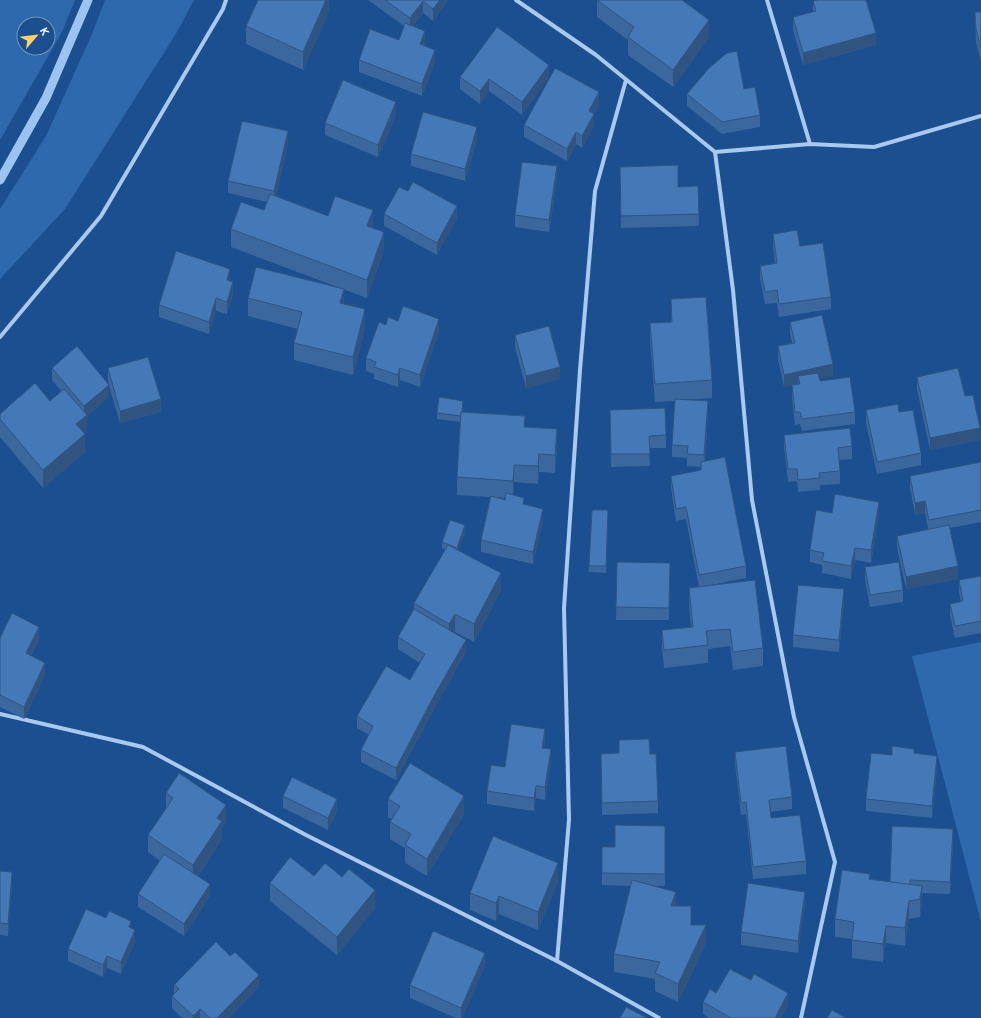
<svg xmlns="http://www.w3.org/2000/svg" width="981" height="1018" viewBox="0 0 981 1018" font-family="Ubuntu,sans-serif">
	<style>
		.green { fill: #2e69ad; fill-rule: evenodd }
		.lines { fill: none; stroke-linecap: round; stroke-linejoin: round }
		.stream { stroke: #9cc4f0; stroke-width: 9 }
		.street { stroke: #a9c9ee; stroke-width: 4 }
		.wall { fill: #3a679d; fill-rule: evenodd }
		.shaded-wall { fill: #305480 }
		.building { fill: #4478b7; stroke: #305480 }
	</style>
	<rect width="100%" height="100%" fill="#1b4f8f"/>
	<g class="green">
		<path d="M 0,0 L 75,0 L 62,32 L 0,140 ZM 24,24 L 48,24 L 48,48 L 24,48 Z"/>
		<polygon points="105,0 194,0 177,32 65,209 0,279 0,209 46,136 92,34"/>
		<polygon points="981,642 981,922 912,656"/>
	</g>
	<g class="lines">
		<polyline class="stream" points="0,180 46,98 88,0"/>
		<g class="street">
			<polyline points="516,0 596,55 715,152 810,144 874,147 981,116"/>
			<polyline points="767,0 810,144"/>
			<polyline points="715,152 733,290 752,500 794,717 835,862 801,1018"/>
			<polyline points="0,337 101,216 223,9 226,0"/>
			<polyline points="0,714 143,747 306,835 557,961 659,1018"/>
			<polyline points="557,961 569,820 564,608 580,370 595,191 626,80"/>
		</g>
	</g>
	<g class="wall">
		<polygon points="329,0 329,11 303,70 246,44 246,26"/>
		<polygon points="368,0 448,0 433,21 423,13 413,26 425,43 424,46 435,62 422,96 359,72 359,60 399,40 404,26"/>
		<polygon points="597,0 682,0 709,37 673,87 628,55 628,40 597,17"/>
		<polygon points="813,1 876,45 803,65 793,30 793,17 813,12"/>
		<polygon points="975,12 981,12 981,61 976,42"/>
		<polygon points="460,77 549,77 522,115 489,91 480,104 460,89"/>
		<polygon points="744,89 760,115 760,127 722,134 687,106 687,94"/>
		<polygon points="599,105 594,114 594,126 582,148 576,144 567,161 524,137 524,125"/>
		<polygon points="396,115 378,157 325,135 325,123"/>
		<polygon points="477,139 465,181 411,166 411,154"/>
		<polygon points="288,143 276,196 328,216 373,228 384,250 367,298 231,247 231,229 264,210 267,202 228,193 228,181"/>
		<polygon points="620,167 678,187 698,186 699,226 621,228"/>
		<polygon points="557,179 549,232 515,227 515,215"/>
		<polygon points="384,214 457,218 437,255 384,226"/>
		<polygon points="773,234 800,246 831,297 831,309 779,317 777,303 765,304 760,278 760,266 775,263 773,246"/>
		<polygon points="230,281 233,294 227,314 216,311 209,334 159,317 159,305"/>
		<polygon points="248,298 344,304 365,327 353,375 294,360 294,343 298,329 248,316"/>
		<polygon points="671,299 712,380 712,398 687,400 708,413 705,461 746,566 746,578 706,586 763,648 763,666 733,670 730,646 708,649 708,663 664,668 662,648 662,630 691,627 689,606 689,588 699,587 686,519 676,521 671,488 671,476 701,470 701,467 687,466 687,458 672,457 672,445 675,401 655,402 650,341 650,323 671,322"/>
		<polygon points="398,321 439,331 420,387 400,380 398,387 374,379 374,374 366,371 366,358 386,325"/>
		<polygon points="790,322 833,376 819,379 820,381 855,412 855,424 802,431 800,424 795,425 792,398 792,385 784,387 778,359 778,346 792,343 790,334"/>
		<polygon points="515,335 560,379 526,388 515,347"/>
		<polygon points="52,368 109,384 108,380 108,368 161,412 120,423 109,386 109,397 87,416 87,433 85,434 85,452 43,488 0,437 0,414 50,401 61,391 52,380"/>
		<polygon points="917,377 965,396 980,440 930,450 917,389"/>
		<path d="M 463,407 L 463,412 L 525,427 L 557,447 L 555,473 L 539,472 L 538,484 L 514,482 L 513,495 L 543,521 L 533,564 L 481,552 L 481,540 L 490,497 L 457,495 L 457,477 L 460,422 L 437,419 L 437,413 ZM 496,497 L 505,498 L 505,500 Z"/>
		<polygon points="866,410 921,453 921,465 877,474 866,423"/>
		<polygon points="610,422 666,435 666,448 649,448 650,466 611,467"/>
		<polygon points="784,435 852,446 852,459 839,460 840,471 840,484 820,485 820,490 798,492 797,481 788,482 784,447"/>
		<polygon points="981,462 981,522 950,528 958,579 906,589 897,548 897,536 928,529 925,513 915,515 910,488 910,476"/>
		<polygon points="608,510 606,573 589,572 589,566"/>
		<polygon points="832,513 879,514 871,563 855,560 851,579 822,573 822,565 810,562 810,550"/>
		<polygon points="465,532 458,550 501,590 474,642 455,632 454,633 466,652 435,707 396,780 361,762 361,750 369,735 357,728 357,716 410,680 420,663 398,649 398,637 414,609 414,603 446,550 442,548 442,542"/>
		<polygon points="617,562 670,563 669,620 616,620"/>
		<polygon points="865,567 903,590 903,602 870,607 865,580"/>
		<polygon points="981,576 981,633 955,638 950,616 950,604 961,602 959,592 959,580"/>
		<polygon points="844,601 839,652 793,647 793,635"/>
		<polygon points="0,638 39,639 31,656 45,675 24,719 0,707"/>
		<polygon points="619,740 650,754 658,801 658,813 602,815 601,754 619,753"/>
		<polygon points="545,741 544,748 551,762 545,800 536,798 534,811 487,804 487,791 505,767"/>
		<polygon points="735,752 792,797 792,809 770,812 771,818 806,861 806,874 753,879 746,814 741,815 735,764"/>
		<polygon points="914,753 937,768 932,818 866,811 866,799 892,755"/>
		<polygon points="166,793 226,822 222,828 222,839 198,876 210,896 184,936 138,907 138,894 160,861 148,852 148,835 166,809"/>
		<polygon points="283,796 337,811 328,830 283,808"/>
		<polygon points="388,799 464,814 427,876 405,863 405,848 390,839 390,822 392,819 388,817"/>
		<polygon points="665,826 665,886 654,886 676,906 691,925 706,943 678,1002 655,991 655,979 614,972 614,954 631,886 602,885 602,847 615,847"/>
		<polygon points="953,841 950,894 922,893 922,904 920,917 909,919 905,946 886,943 883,962 852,958 852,939 835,937 835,919 870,879 890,882"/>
		<polygon points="0,871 12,884 8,936 0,935"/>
		<polygon points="314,876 342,877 375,908 337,955 270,901 270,883"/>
		<polygon points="558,881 538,930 499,914 496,921 470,910 470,893"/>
		<polygon points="805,904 798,953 741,945 741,932"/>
		<polygon points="106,918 131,929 135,942 121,974 107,968 103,977 68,961 68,949"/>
		<polygon points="485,966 462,1018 456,1018 410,998 410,985"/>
		<polygon points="174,985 259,987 229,1018 182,1018 172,1008 172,996 174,994"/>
		<polygon points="716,993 788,1005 781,1018 709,1018 703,1014 703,1002"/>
	</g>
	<g class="shaded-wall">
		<polygon points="326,0 329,0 329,11 303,70 303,52"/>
		<polygon points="440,0 448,0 433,21 433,9"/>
		<polygon points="423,1 423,13 410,30 410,18"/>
		<polygon points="709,20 709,37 673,87 673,70"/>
		<polygon points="425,31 425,43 420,57 420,44"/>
		<polygon points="876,33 876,45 803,65 803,53"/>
		<polygon points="435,50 435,62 422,96 422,84"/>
		<polygon points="549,65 549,77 522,115 522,102"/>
		<polygon points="489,79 489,91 480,104 480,91"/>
		<polygon points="599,92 599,105 589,123 589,111"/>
		<polygon points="396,102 396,115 378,157 378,145"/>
		<polygon points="594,114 594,126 582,148 582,136"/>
		<polygon points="477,127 477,139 465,181 465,169"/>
		<polygon points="288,131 288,143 274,204 274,191"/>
		<polygon points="576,132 576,144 567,161 567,149"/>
		<polygon points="557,166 557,179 549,232 549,220"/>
		<polygon points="457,206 457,218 437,255 437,243"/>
		<polygon points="373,210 373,228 367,226"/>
		<polygon points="384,232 384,250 367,298 367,280"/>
		<polygon points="230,269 230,281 227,280"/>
		<polygon points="233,282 233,294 227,314 227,302"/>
		<polygon points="344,289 344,307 340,303"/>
		<polygon points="216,298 216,311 209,334 209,322"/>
		<polygon points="365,309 365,327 353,375 353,357"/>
		<polygon points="439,319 439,331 420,387 420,375"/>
		<polygon points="833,364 833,376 800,384 798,376 798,384 784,387 784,375"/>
		<polygon points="560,367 560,379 526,388 526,376"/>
		<polygon points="400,368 400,380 398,387 398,375"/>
		<polygon points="109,385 109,397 87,416 87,433 85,434 85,452 43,488 43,470 76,424 84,418 84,406"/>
		<polygon points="161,399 161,412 120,423 120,411"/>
		<polygon points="708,401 708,413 704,467 704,455"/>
		<polygon points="980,428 980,440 930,450 930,438"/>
		<polygon points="557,429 557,447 555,473 555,455"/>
		<polygon points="539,454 539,472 538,484 538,466"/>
		<polygon points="514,465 514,482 513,499 513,481"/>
		<polygon points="925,501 925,513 915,515 915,503"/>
		<polygon points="879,502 879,514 871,563 871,550"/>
		<polygon points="543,509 543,521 533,564 533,552"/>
		<polygon points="465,525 465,532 457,554 457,548"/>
		<polygon points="855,548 855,560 851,579 851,566"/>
		<polygon points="958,566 958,579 906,589 906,577"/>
		<polygon points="501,573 501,590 474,642 474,624"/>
		<polygon points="844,589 844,601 839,652 839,640"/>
		<polygon points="455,614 455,632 449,642 449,624"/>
		<polygon points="39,627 39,639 26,665 26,653"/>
		<polygon points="466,640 466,652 435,707 396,780 396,768 435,694"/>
		<polygon points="45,663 45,675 24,719 24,707"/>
		<polygon points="545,729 545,741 542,760 542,748"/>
		<polygon points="551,749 551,762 545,800 545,787"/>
		<polygon points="937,756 937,768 932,818 932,806"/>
		<polygon points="536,786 536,798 534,811 534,798"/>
		<polygon points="464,796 464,814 427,876 427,859"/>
		<polygon points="337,799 337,811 328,830 328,818"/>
		<polygon points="226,805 226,822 222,828 222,839 193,883 193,865 217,818"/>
		<polygon points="953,829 953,841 950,894 950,882"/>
		<polygon points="558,863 558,881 538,930 538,912"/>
		<polygon points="12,872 12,884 8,936 8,924"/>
		<polygon points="210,884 210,896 184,936 184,924"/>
		<polygon points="922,886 922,904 920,917 920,899"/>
		<polygon points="375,890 375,908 337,955 337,937"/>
		<polygon points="676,892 676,909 671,906"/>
		<polygon points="805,892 805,904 798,953 798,941"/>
		<polygon points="499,896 499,914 496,921 496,903"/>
		<polygon points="909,901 909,919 905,946 905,928"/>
		<polygon points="131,921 131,933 129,927"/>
		<polygon points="706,925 706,943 678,1002 678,984"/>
		<polygon points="886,926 886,943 883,962 883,944"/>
		<polygon points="135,930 135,942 121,974 121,962"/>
		<polygon points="485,953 485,966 462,1018 461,1018 461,1008"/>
		<polygon points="107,956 107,968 103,977 103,965"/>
		<polygon points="259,975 259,987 229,1018 217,1018"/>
		<polygon points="788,993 788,1005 781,1018 775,1018"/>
		<polygon points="200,1009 200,1018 193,1018 193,1016"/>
	</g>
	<g class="building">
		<polygon points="258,0 326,0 303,52 246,26"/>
		<polygon points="385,0 440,0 433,9 423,1 410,18"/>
		<polygon points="597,0 682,0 709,20 673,70 628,37 634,27"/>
		<polygon points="818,0 866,0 876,33 803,53 793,17 816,11 813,1"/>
		<polygon points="975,12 981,12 981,48 976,29"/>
		<polygon points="405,23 425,31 420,44 435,50 422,84 359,60 370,29 399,40"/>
		<polygon points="497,27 549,65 522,102 489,79 480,91 460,77"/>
		<polygon points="737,51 744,89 755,87 760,115 722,122 687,94 709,68 727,53"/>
		<polygon points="555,68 599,92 589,111 594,114 582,136 576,132 567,149 524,125"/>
		<polygon points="343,80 396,102 378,145 325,123"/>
		<polygon points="423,112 477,127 465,169 411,154"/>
		<polygon points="242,121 288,131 274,191 228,181"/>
		<polygon points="522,162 557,166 549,220 515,215"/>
		<polygon points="678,165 678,187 698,186 699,214 621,216 620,167"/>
		<polygon points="413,182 457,206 437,243 384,214 399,187 408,191"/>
		<polygon points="270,194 328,216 335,196 373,210 367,226 384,232 367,280 231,229 241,202 264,210"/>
		<polygon points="797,230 800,246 823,243 831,297 779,304 777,290 765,292 760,266 777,263 773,234"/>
		<polygon points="176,251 230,269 227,280 233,282 227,302 216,298 209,322 159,305"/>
		<polygon points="256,267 344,289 340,303 365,309 353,357 294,343 302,312 248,298"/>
		<polygon points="706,297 712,380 655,384 650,323 672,322 671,299"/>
		<polygon points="403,306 439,319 420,375 400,368 398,375 374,367 376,362 366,358 379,322 386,325 388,317 398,321"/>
		<polygon points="822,315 833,364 784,375 778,346 795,343 790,322"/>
		<polygon points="549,326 560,367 526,376 515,335"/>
		<polygon points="77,346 109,385 84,406 52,368"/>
		<polygon points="148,357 161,399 120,411 108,368"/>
		<polygon points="958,368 965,396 973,395 980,428 930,438 917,377"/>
		<polygon points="818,373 820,381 850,377 855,412 802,419 800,412 795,412 792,385 800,384 798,376"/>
		<polygon points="35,383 50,401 64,389 87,415 76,424 85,434 43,470 0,419 0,414"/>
		<polygon points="439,397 463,401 462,412 461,412 461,416 437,413"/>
		<polygon points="675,399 708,401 704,455 687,454 688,446 672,445"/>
		<polygon points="898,404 899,412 913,410 921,453 877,462 866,410"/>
		<polygon points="665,408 666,435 649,436 650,454 611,454 610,410"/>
		<polygon points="461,412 525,416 524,427 557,429 555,455 539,454 538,466 514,465 513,481 457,477"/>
		<polygon points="850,428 852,446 838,448 840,471 819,473 820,478 798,480 797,469 788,469 784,435"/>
		<polygon points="725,457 746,566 699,575 686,507 676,509 671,476 701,470 701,462"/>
		<polygon points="981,462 981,510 929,520 925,501 915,503 910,476"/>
		<polygon points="506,493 524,498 523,504 543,509 533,552 481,540 491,496 505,500"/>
		<polygon points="835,494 879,502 871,550 855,548 851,566 822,561 824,553 810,550 816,510 832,513"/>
		<polygon points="592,510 608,510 606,566 589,566"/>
		<polygon points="450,520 465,525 457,548 442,542"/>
		<polygon points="949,525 958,566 906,577 897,536"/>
		<polygon points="448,545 501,573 474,624 455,614 449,624 414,603"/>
		<polygon points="617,562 670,563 669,608 616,607"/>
		<polygon points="899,562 903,590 870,595 865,567"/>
		<polygon points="981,576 981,621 955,626 950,604 963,601 959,580"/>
		<polygon points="755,580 763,648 733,652 730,629 706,631 708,645 664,650 662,630 693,627 689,588"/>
		<polygon points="798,585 844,589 839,640 793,635"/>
		<polygon points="414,609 466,640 435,694 396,768 361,750 373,726 357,716 386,666 410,680 425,654 398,637"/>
		<polygon points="12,613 39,627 26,653 45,663 24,707 0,695 0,638"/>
		<polygon points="511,724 545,729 542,748 551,749 545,787 536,786 534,798 487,791 491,765 505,767"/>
		<polygon points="649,739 650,754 656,754 658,801 602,803 601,754 619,753 619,740"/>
		<polygon points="786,746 792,797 769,800 771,818 800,815 806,861 753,867 746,802 741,803 735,752"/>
		<polygon points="892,746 914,749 914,753 937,756 932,806 866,799 871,753 892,755"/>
		<polygon points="410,763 464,796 427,859 405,845 411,834 390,822 400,806 388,799"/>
		<polygon points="179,773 226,805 217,818 222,821 193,865 148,835 173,798 166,793"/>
		<polygon points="292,777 337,799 328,818 283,796"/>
		<polygon points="615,825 665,826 665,874 602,873 602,847 615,847"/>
		<polygon points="892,826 953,829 950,882 910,880 910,885 890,882"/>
		<polygon points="493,836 558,863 538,912 499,896 496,903 470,893"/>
		<polygon points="164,854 210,884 184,924 138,894"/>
		<polygon points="290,857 314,876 325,863 342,877 349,869 375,890 337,937 270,883"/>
		<polygon points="842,870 870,874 869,879 922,886 920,899 909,901 905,928 886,926 883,944 852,940 854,922 835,919"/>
		<polygon points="0,871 12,872 8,924 0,923"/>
		<polygon points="632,880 676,892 671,906 691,906 691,925 706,925 678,984 655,973 660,962 614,954"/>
		<polygon points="748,883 805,892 798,941 741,932"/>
		<polygon points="86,909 106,918 109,911 131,921 129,927 135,930 121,962 107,956 103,965 68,949"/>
		<polygon points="433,931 485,953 461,1008 410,985"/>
		<polygon points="216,942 230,956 235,952 259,975 217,1018 210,1018 200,1009 193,1016 172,996 179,989 174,985"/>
		<polygon points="730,969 751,980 754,974 788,993 775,1018 731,1018 703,1002 710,989 716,993"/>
		<polygon points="626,1007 647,1018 620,1018"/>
		<polygon points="832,1010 846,1018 827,1018"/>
	</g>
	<g transform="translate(36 36) rotate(62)"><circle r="19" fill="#1b4f8f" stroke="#7695bc"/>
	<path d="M0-3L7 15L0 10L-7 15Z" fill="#ffd166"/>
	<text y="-6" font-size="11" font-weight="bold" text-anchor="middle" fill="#ffffff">K</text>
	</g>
</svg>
